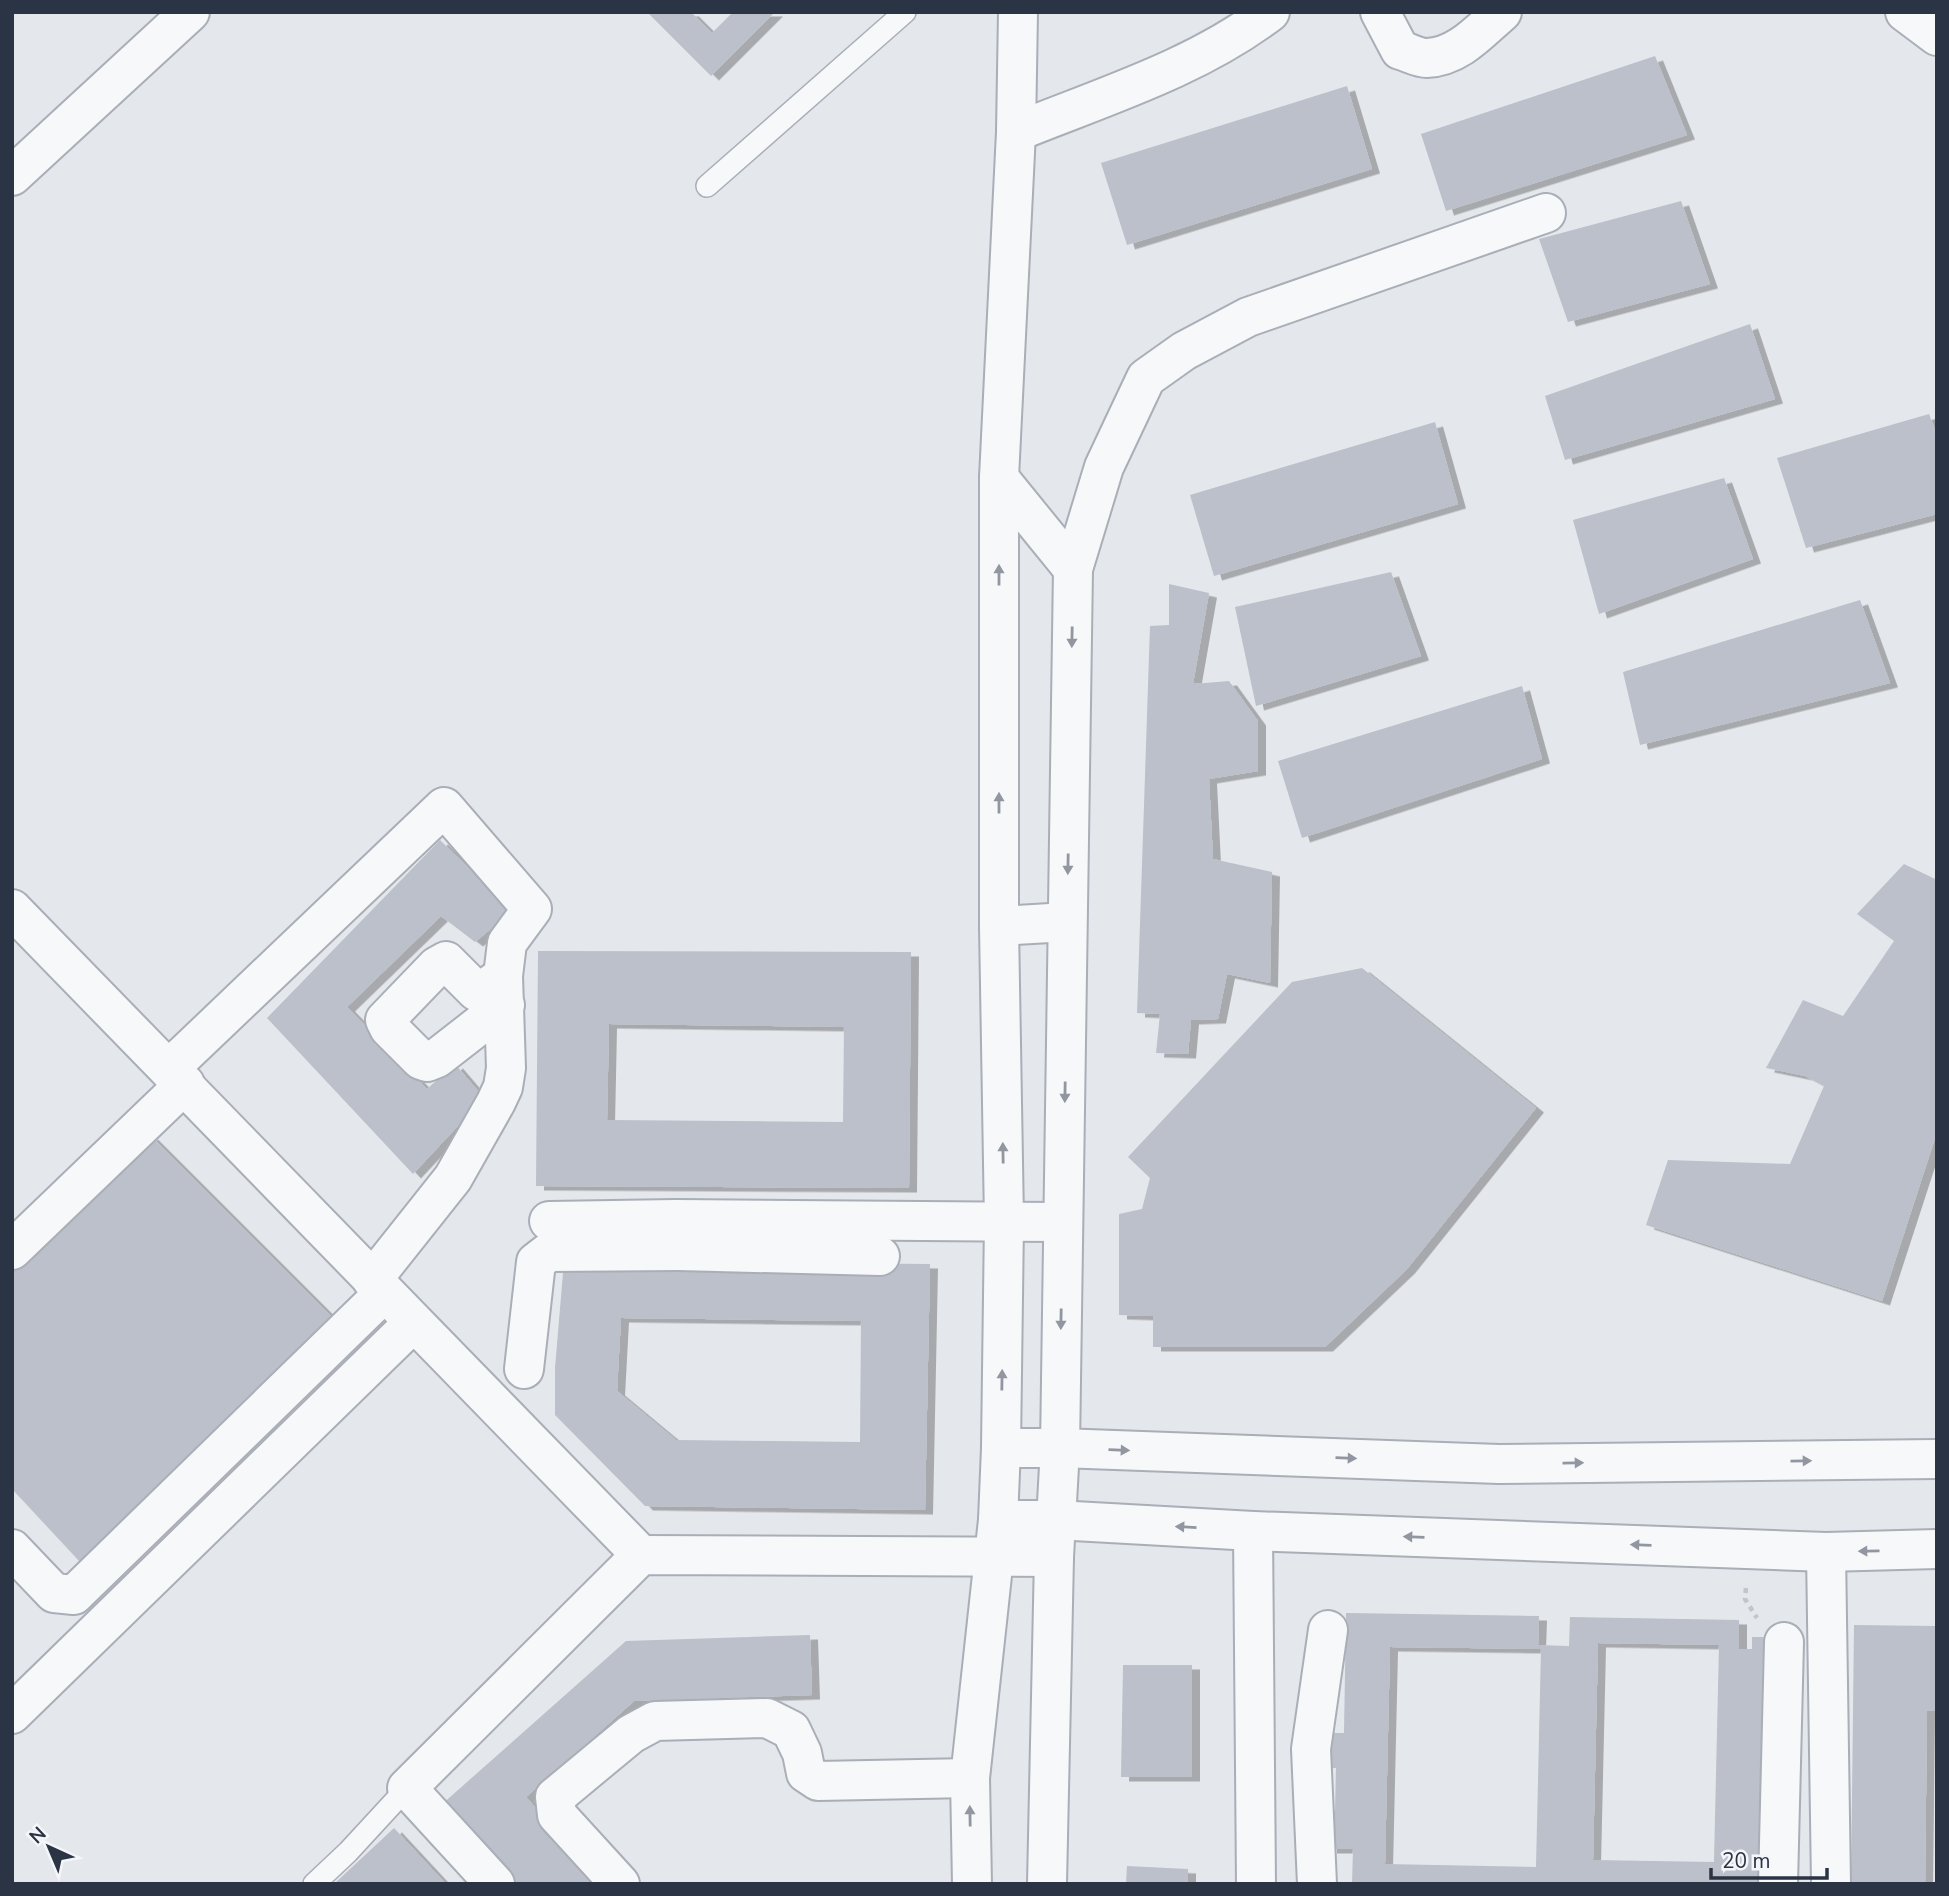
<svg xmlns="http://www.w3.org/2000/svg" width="1949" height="1896" viewBox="0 0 1949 1896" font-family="'Nunito Sans',sans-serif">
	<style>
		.building { fill: #bbc0ca; fill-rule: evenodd; filter: url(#shadow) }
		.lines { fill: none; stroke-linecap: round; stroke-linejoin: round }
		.service-casing { stroke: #a9aeb7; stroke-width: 24 }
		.minor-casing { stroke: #a9aeb7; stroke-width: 42 }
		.path { stroke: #c2c5cb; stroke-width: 4.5; stroke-dasharray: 5 5; stroke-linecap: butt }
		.service { stroke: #f7f8fa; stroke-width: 21 }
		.minor { stroke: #f7f8fa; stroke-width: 38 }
		.oneway { fill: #9196a0 }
	</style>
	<defs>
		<filter id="shadow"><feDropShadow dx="8" dy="4.5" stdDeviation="0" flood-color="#0004"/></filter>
	</defs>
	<rect width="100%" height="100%" fill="#e4e7ec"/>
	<g class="building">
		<polygon points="647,12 691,12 712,33 733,12 775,12 711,76"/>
		<polygon points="1655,56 1687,135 1446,211 1421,134"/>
		<polygon points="1347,86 1372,169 1127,245 1101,163"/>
		<polygon points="1681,201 1710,284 1568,322 1539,239"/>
		<polygon points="1750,324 1775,399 1565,460 1545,396"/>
		<polygon points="1929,414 1937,435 1937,514 1806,548 1777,458"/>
		<polygon points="1435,422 1458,504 1214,576 1190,495"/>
		<polygon points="1724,478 1753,559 1599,614 1573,520"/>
		<polygon points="1391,572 1421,656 1256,706 1235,607"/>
		<polygon points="1169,584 1209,593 1193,684 1229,681 1258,721 1258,771 1209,779 1213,859 1272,872 1270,983 1227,974 1218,1019 1191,1020 1188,1054 1156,1053 1160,1014 1137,1013 1150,626 1169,625"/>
		<polygon points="1860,600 1890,683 1640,745 1623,672"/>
		<polygon points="1522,686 1542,759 1302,838 1278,761"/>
		<polygon points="440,840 512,911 475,942 441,916 347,1007 427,1089 455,1064 484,1098 413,1174 267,1018"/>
		<polygon points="1904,864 1937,880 1937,1132 1882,1301 1646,1225 1668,1160 1790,1164 1824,1086 1805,1076 1766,1068 1803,1000 1843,1016 1894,941 1857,914"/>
		<path d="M 538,951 L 911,952 L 909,1188 L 536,1186 ZM 609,1024 L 844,1027 L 843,1122 L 607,1120 Z"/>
		<polygon points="1362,968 1536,1108 1407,1269 1325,1347 1153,1347 1153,1316 1119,1315 1119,1214 1142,1209 1150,1178 1128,1157 1292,982"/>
		<polygon points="150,1135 333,1318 80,1562 12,1489 12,1268"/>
		<path d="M 564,1261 L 930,1264 L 925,1510 L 645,1506 L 555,1415 L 555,1368 ZM 621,1318 L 861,1321 L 860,1442 L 676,1440 L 617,1391 Z"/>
		<path d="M 1346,1613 L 1539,1616 L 1538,1645 L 1569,1646 L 1570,1617 L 1739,1620 L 1739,1649 L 1752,1649 L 1752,1637 L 1772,1637 L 1767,1884 L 1352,1884 L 1353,1849 L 1329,1849 L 1329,1811 L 1335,1811 L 1336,1768 L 1330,1768 L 1331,1733 L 1344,1733 ZM 1598,1643 L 1719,1645 L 1714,1862 L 1593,1860 ZM 1390,1647 L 1541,1649 L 1536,1867 L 1385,1864 Z"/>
		<polygon points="1854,1625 1937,1626 1937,1711 1927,1711 1925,1884 1851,1884"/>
		<polygon points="810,1635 812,1695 634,1701 526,1797 603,1884 508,1884 440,1806 626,1641"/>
		<polygon points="1123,1665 1192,1665 1192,1777 1121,1777"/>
		<polygon points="394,1828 446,1884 334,1884"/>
		<polygon points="1127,1866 1188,1869 1188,1884 1126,1884"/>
	</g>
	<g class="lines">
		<g class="service-casing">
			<g id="service">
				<polyline points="707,186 905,12"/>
				<polyline points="314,1884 348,1852 407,1788"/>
			</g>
		</g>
		<g class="minor-casing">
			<g id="minor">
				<path d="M 1380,12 L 1400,50 C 1408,52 1418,58 1427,58 C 1458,57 1480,31 1502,12"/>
				<polyline points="1905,12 1937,36"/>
				<path d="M 1016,132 C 1102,97 1195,69 1270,12"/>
				<polyline points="12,176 190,12"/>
				<polyline points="999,478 1073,569"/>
				<polyline points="12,909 641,1555"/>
				<polyline points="999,926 1067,922"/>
				<polyline points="503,976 483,990 476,991 446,961 437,966 385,1020 389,1028 421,1060 427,1062 437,1058 505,1005"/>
				<polyline points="169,1069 444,807 532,909 507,943 503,976 506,1068 503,1087 496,1102 453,1178 372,1280"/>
				<polyline points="549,1221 676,1219 1063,1222"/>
				<polyline points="676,1225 678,1251 880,1256"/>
				<polyline points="12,1250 185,1084"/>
				<polyline points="524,1369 536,1262 549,1252 678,1251"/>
				<polyline points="1001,1448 1060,1448 1499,1464 1937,1459"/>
				<polyline points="998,1520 1056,1520 1253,1531 1826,1552 1937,1549"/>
				<polyline points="1253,1531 1256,1884"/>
				<polyline points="12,1549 54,1593 74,1595 384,1293"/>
				<polyline points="1826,1552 1831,1884"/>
				<polyline points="12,1714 413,1323"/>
				<polyline points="495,1884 407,1788 641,1555 1054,1557"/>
				<polyline points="620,1884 557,1815 555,1797 631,1734 655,1721 767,1718 791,1730 802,1753 806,1773 818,1781 970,1778"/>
				<polyline points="972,1884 970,1778 998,1520 1001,1448 1004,1221 999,926 999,478 1016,132 1018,12"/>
				<polyline points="1047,1884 1054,1557 1060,1448 1073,569 1104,467 1146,378 1184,351 1248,317 1546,213"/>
				<polyline points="1317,1884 1311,1749 1328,1630"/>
				<polyline points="1778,1884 1784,1642"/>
			</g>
		</g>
		<polyline class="path" points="1746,1588 1745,1599 1757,1618"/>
		<use href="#service" class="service"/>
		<use href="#minor" class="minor"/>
	</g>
	<defs><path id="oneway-solid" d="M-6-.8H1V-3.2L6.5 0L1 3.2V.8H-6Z" transform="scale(1.75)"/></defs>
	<g class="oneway">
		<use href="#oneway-solid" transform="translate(999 575) rotate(-90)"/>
		<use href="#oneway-solid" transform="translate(1072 637) rotate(91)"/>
		<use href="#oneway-solid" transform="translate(999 803) rotate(-90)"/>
		<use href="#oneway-solid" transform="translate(1068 864) rotate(91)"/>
		<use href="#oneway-solid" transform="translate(1065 1092) rotate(91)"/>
		<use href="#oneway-solid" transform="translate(1003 1153) rotate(-91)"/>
		<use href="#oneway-solid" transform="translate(1061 1319) rotate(91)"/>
		<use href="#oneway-solid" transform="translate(1002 1380) rotate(-89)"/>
		<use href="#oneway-solid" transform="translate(1119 1450) rotate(2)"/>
		<use href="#oneway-solid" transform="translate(1346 1458) rotate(2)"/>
		<use href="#oneway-solid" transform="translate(1801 1461) rotate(-1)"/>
		<use href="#oneway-solid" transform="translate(1573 1463) rotate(-1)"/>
		<use href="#oneway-solid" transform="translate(1186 1527) rotate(-177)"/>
		<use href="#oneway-solid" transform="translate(1414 1537) rotate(-178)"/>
		<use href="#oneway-solid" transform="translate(1641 1545) rotate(-178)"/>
		<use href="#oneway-solid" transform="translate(1869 1551) rotate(179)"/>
		<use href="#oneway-solid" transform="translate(970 1816) rotate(-91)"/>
	</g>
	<rect width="1949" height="1896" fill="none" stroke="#2b3445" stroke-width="28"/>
	<g transform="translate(49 1847) rotate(316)" stroke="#f4f6f9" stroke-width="5" paint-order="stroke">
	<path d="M0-5L12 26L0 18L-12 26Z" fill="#2b3445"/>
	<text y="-10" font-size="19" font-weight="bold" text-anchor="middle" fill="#2b3445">N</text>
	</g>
	<path d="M1711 1868v10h116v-10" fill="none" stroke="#2b3445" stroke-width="3.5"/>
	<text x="1722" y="1868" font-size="21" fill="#2b3445" stroke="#f4f6f9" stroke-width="5" paint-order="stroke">20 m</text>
</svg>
